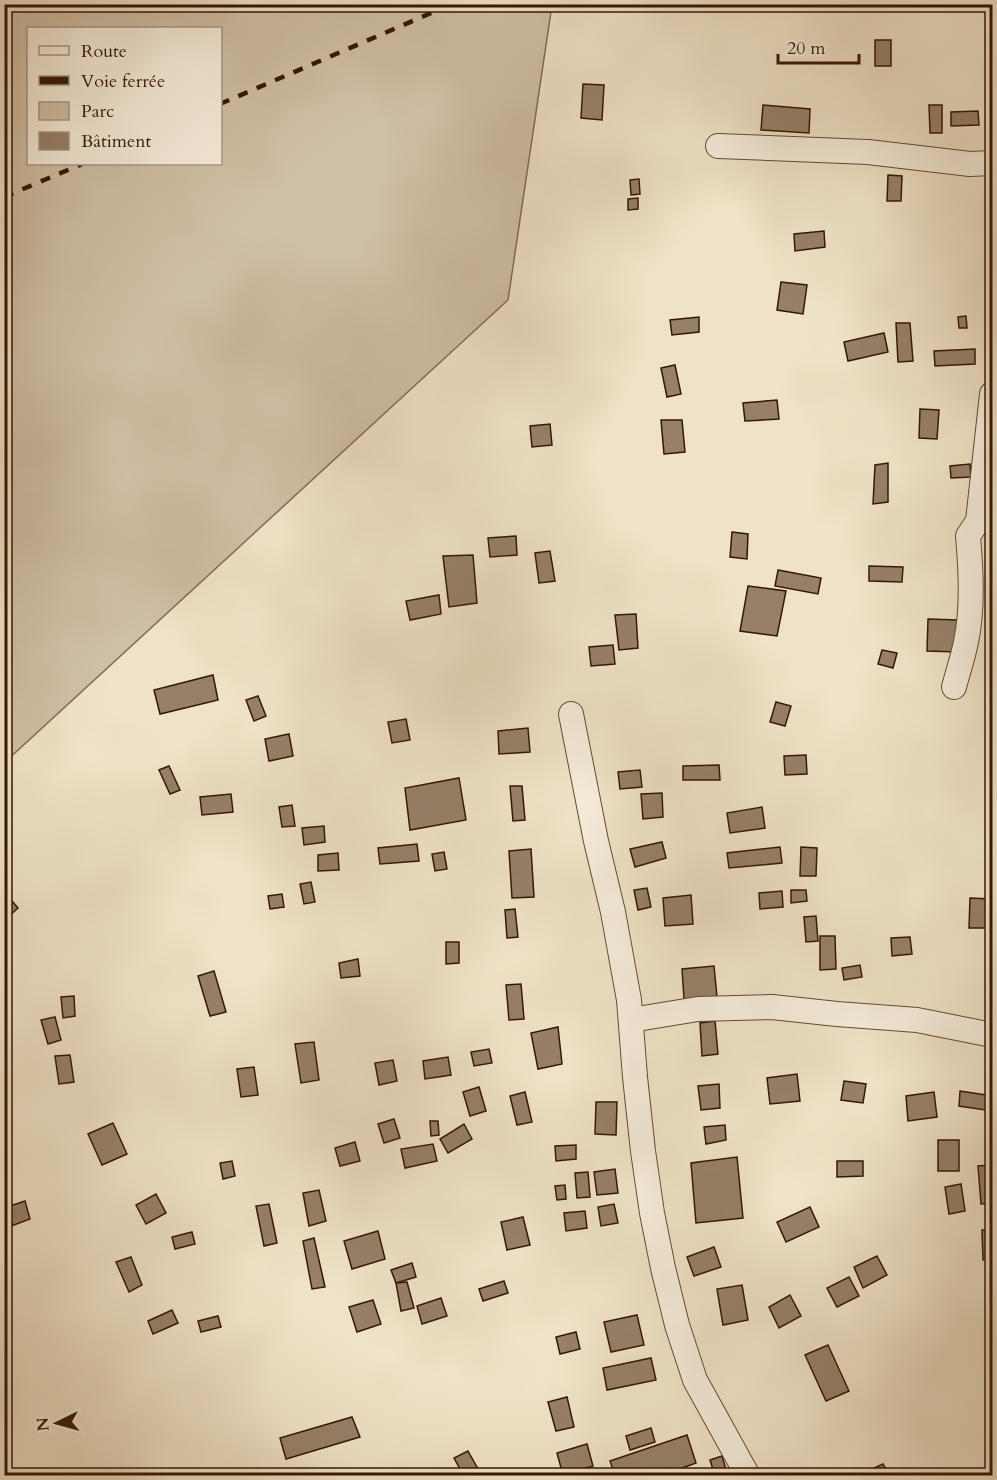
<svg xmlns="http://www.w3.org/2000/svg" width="997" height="1480" viewBox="0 0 997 1480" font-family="Cardo,serif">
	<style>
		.green { fill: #cfbfa5; stroke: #826a55; stroke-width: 1.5; fill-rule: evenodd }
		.building { fill: #968069; stroke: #351605; stroke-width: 1.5 }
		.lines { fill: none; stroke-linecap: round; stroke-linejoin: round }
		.street-casing { stroke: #644935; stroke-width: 26 }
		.street { stroke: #f5ecda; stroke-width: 24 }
		.rail { stroke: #351605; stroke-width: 4.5; stroke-dasharray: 10 10; stroke-linecap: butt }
	</style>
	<rect width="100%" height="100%" fill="#efe2c6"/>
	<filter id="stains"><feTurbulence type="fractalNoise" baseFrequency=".00333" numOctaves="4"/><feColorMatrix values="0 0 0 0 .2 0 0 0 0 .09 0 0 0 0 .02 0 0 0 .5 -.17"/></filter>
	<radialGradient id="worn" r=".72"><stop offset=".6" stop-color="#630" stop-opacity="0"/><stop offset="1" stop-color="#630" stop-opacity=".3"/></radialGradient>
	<path class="green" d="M 5,4 L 552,5 L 508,300 L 5,762 ZM 28,28 L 220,28 L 220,164 L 28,164 Z"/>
	<g class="building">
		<rect x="875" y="40" width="16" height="26"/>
		<polygon points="583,84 604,85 602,120 581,118"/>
		<polygon points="763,105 810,109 809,133 761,130"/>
		<polygon points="929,105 942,105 942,133 930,133"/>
		<polygon points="978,111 979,125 951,126 951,112"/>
		<polygon points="888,175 902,176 901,201 887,201"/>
		<polygon points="639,179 640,194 631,195 630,180"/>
		<polygon points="638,198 638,209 628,210 628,199"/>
		<polygon points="824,231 825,247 795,251 794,234"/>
		<polygon points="781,282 807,285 803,314 777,310"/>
		<polygon points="966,316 967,328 959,328 958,317"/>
		<polygon points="699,317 699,332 672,335 670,320"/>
		<polygon points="896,323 910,323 913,361 898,362"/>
		<polygon points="884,333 888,352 848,361 844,342"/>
		<polygon points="975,349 975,364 935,366 934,351"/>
		<polygon points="675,365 681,394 667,397 661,368"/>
		<polygon points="777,400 779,419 745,421 743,403"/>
		<polygon points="920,409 939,410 937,439 919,438"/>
		<polygon points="661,420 682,420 685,452 664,454"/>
		<polygon points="550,424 552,445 532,447 530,426"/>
		<polygon points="888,463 888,502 873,504 875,465"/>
		<polygon points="970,464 971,477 951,478 950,466"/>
		<polygon points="732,532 748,534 747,559 730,557"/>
		<polygon points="516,536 517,555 490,557 488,538"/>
		<polygon points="550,551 555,581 539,583 535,553"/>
		<polygon points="473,555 477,603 449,607 443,556"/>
		<polygon points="869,566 903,567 902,582 869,581"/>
		<polygon points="778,570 821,578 818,594 775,586"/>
		<polygon points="748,586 786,591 777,636 740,631"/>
		<polygon points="439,595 441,614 410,620 406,601"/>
		<polygon points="636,614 638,648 619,650 615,615"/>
		<polygon points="928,619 958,620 957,652 927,651"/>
		<polygon points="613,645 615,664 591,666 589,647"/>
		<polygon points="882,650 897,653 893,668 878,664"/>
		<polygon points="992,669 992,707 986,706"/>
		<polygon points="213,675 218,700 160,714 154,690"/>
		<polygon points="258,696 266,716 254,721 246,700"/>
		<polygon points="776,702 791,706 785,726 770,722"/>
		<polygon points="406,719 410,740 392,743 388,722"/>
		<polygon points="528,728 530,752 499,754 498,731"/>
		<polygon points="289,734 293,756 269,761 265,739"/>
		<polygon points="806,755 807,774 785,775 784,756"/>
		<polygon points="719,765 720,780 683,780 683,766"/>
		<polygon points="169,766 180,790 170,794 159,770"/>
		<polygon points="640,770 642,787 620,789 618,772"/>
		<polygon points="459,778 466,820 410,830 405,788"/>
		<polygon points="510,786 522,786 525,820 513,821"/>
		<polygon points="662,793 663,817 643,819 641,794"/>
		<polygon points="231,794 233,812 202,815 200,797"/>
		<polygon points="292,805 295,826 282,827 279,807"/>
		<polygon points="762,807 765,828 730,833 727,813"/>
		<polygon points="324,826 325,842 304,845 302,828"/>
		<polygon points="662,842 666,858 635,867 630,849"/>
		<polygon points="417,844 419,861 380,864 378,848"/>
		<polygon points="780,847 782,863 729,868 727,853"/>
		<polygon points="801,847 817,848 816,876 800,876"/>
		<polygon points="531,849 534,897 512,898 509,851"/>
		<polygon points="444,852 447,869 435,871 432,854"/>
		<polygon points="338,853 339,870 318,871 318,855"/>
		<polygon points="311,882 315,902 304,904 300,884"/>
		<polygon points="647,888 651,907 638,910 634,890"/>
		<polygon points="791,890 806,890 807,901 791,903"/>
		<polygon points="782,891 783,907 760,909 759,893"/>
		<polygon points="6,894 18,908 7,918 4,915 4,896"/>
		<polygon points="282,894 284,907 270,909 268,896"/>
		<polygon points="691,895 693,924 665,926 663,898"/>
		<polygon points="970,898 991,899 990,928 969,928"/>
		<polygon points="515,909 518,937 507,938 505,910"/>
		<polygon points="816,916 818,941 806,942 804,917"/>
		<polygon points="820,936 835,936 836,969 820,970"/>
		<polygon points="910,937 912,954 892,956 891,938"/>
		<polygon points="446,942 459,942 459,963 446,964"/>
		<polygon points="358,959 360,976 341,978 339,963"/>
		<polygon points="860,965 862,977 844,980 842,968"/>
		<polygon points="714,966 717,997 684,999 682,969"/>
		<polygon points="214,971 226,1012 210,1016 198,976"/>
		<polygon points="521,984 524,1019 509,1020 506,985"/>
		<polygon points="74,996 75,1016 63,1018 61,997"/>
		<polygon points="55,1017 61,1040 48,1044 41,1020"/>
		<polygon points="715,1021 718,1054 702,1056 700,1023"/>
		<polygon points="558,1027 562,1064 538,1069 531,1033"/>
		<polygon points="314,1042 319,1080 301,1083 295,1044"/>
		<polygon points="489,1049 492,1063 474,1066 471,1052"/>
		<polygon points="70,1055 74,1082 59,1084 55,1056"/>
		<polygon points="448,1057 451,1075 425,1079 423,1061"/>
		<polygon points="393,1060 397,1081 379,1085 375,1063"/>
		<polygon points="254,1067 258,1095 241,1097 237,1069"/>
		<polygon points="797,1074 800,1101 770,1104 767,1078"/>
		<polygon points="844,1081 866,1084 863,1103 841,1100"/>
		<polygon points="719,1084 720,1108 701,1110 698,1086"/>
		<polygon points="479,1087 486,1111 470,1116 463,1092"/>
		<polygon points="960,1091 992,1096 992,1111 959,1106"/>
		<polygon points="525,1092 532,1122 517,1125 510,1096"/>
		<polygon points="934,1092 937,1117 908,1121 906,1096"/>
		<polygon points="596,1102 617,1102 616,1135 595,1134"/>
		<polygon points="394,1119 400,1138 384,1143 378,1124"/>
		<polygon points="430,1121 438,1121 439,1135 431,1136"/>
		<polygon points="113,1123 127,1154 102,1165 88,1134"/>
		<polygon points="464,1124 472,1139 448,1153 440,1139"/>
		<polygon points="725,1125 726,1140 706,1144 704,1127"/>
		<rect x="938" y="1140" width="21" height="31"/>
		<polygon points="355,1142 360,1161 340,1166 335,1148"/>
		<polygon points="433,1144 437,1161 405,1168 401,1149"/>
		<polygon points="576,1145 576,1159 556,1161 555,1146"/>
		<polygon points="737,1157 743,1218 696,1223 691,1163"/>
		<polygon points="232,1161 235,1176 223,1179 220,1163"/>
		<polygon points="837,1161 863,1161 863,1176 837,1177"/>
		<polygon points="992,1165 992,1203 981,1204 978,1166"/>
		<polygon points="615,1169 618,1193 597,1195 594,1172"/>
		<polygon points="588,1172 590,1197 577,1198 575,1173"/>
		<polygon points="961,1184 965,1211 949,1214 945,1187"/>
		<polygon points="565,1185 566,1199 557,1200 555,1186"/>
		<polygon points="319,1190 326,1221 309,1226 303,1193"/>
		<polygon points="156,1194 166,1213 146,1224 136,1205"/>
		<polygon points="25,1201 30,1219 6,1228 4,1208"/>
		<polygon points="269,1204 277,1243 264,1246 256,1206"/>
		<polygon points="614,1204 618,1223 601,1226 598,1207"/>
		<polygon points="810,1207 819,1227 786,1242 777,1222"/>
		<polygon points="585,1211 587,1228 566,1231 564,1213"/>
		<polygon points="523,1217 530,1245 507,1250 501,1222"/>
		<polygon points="982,1230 992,1230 992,1259 983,1260"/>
		<polygon points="378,1231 385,1259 352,1269 344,1241"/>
		<polygon points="192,1232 195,1244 175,1249 172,1237"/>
		<polygon points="314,1238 325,1287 312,1289 303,1241"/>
		<polygon points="714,1247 721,1267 694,1276 687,1257"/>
		<polygon points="877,1256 887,1275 863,1288 854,1267"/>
		<polygon points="131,1257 142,1285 129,1292 116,1262"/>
		<polygon points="412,1263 416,1277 396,1283 391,1270"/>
		<polygon points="849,1277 859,1296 837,1307 827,1288"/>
		<polygon points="504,1281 508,1293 483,1301 479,1289"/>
		<polygon points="407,1282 414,1308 401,1311 396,1283"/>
		<polygon points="742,1285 748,1320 723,1325 717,1289"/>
		<polygon points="790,1295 801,1316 779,1328 769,1307"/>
		<polygon points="441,1298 447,1316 422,1324 417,1306"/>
		<polygon points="373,1300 381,1324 357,1332 349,1307"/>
		<polygon points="172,1310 178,1323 153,1334 148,1321"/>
		<polygon points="637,1315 644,1345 611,1352 604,1322"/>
		<polygon points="218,1316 221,1327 201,1332 198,1321"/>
		<polygon points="576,1332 580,1349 560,1354 556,1337"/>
		<polygon points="828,1345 849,1391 826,1401 805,1355"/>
		<polygon points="651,1358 656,1380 607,1390 603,1368"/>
		<polygon points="567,1397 574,1427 556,1431 548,1402"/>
		<polygon points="352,1417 360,1437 286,1459 280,1438"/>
		<polygon points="651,1428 655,1442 630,1450 626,1436"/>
		<polygon points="687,1435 696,1463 660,1476 615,1476 610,1461"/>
		<polygon points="587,1444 593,1466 563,1475 557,1453"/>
		<polygon points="468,1451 482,1476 464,1476 454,1458"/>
		<polygon points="722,1456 728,1476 715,1476 710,1460"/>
		<polygon points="883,1464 890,1476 861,1476 861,1474"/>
	</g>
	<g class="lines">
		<g class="street-casing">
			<g id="street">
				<polyline points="718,146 868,152 970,164 992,163"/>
				<path d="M 954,687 C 958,672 963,657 966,642 C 973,608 971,571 968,536 L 978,521 L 992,394"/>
				<polyline points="571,714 596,841 613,912 629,1000 635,1077 643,1151 652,1213 663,1268 677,1325 695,1380 748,1476"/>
				<polyline points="631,1020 698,1009 772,1007 837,1014 917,1020 992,1035"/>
			</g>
		</g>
		<use href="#street" class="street"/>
		<g class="rail">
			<polyline points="220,104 452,4"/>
			<polyline points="4,197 82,164"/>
		</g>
	</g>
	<rect width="997" height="1480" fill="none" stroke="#efe2c6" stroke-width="24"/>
	<rect x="6" y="6" width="985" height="1468" fill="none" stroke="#351605" stroke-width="3"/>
	<rect x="12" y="12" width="973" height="1456" fill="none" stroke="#351605" stroke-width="1.5"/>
	<rect x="27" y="27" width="195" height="138" fill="#f5ecda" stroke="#a89685" stroke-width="1.5"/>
	<rect x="39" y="46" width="30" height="9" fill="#f5ecda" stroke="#a89685" stroke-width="1.5"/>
	<text x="81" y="57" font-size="18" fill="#351605">Route</text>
	<rect x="39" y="76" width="30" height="9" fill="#351605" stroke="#a89685" stroke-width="1.5"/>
	<text x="81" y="87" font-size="18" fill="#351605">Voie ferrée</text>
	<rect x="39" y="102" width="30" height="18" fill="#cfbfa5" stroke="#a89685" stroke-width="1.5"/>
	<text x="81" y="117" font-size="18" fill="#351605">Parc</text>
	<rect x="39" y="132" width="30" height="18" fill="#968069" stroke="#a89685" stroke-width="1.5"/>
	<text x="81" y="147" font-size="18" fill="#351605">Bâtiment</text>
	<g transform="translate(57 1423) rotate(265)" stroke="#f5ecda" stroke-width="4.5" paint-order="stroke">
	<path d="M0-4.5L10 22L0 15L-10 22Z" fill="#351605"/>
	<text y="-9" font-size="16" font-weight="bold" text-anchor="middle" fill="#351605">N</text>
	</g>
	<path d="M778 54v9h81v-9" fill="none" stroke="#351605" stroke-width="3"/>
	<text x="787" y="54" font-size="18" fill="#351605" stroke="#f5ecda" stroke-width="4.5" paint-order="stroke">20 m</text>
	<rect width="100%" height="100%" filter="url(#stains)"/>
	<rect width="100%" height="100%" fill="url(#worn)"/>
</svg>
